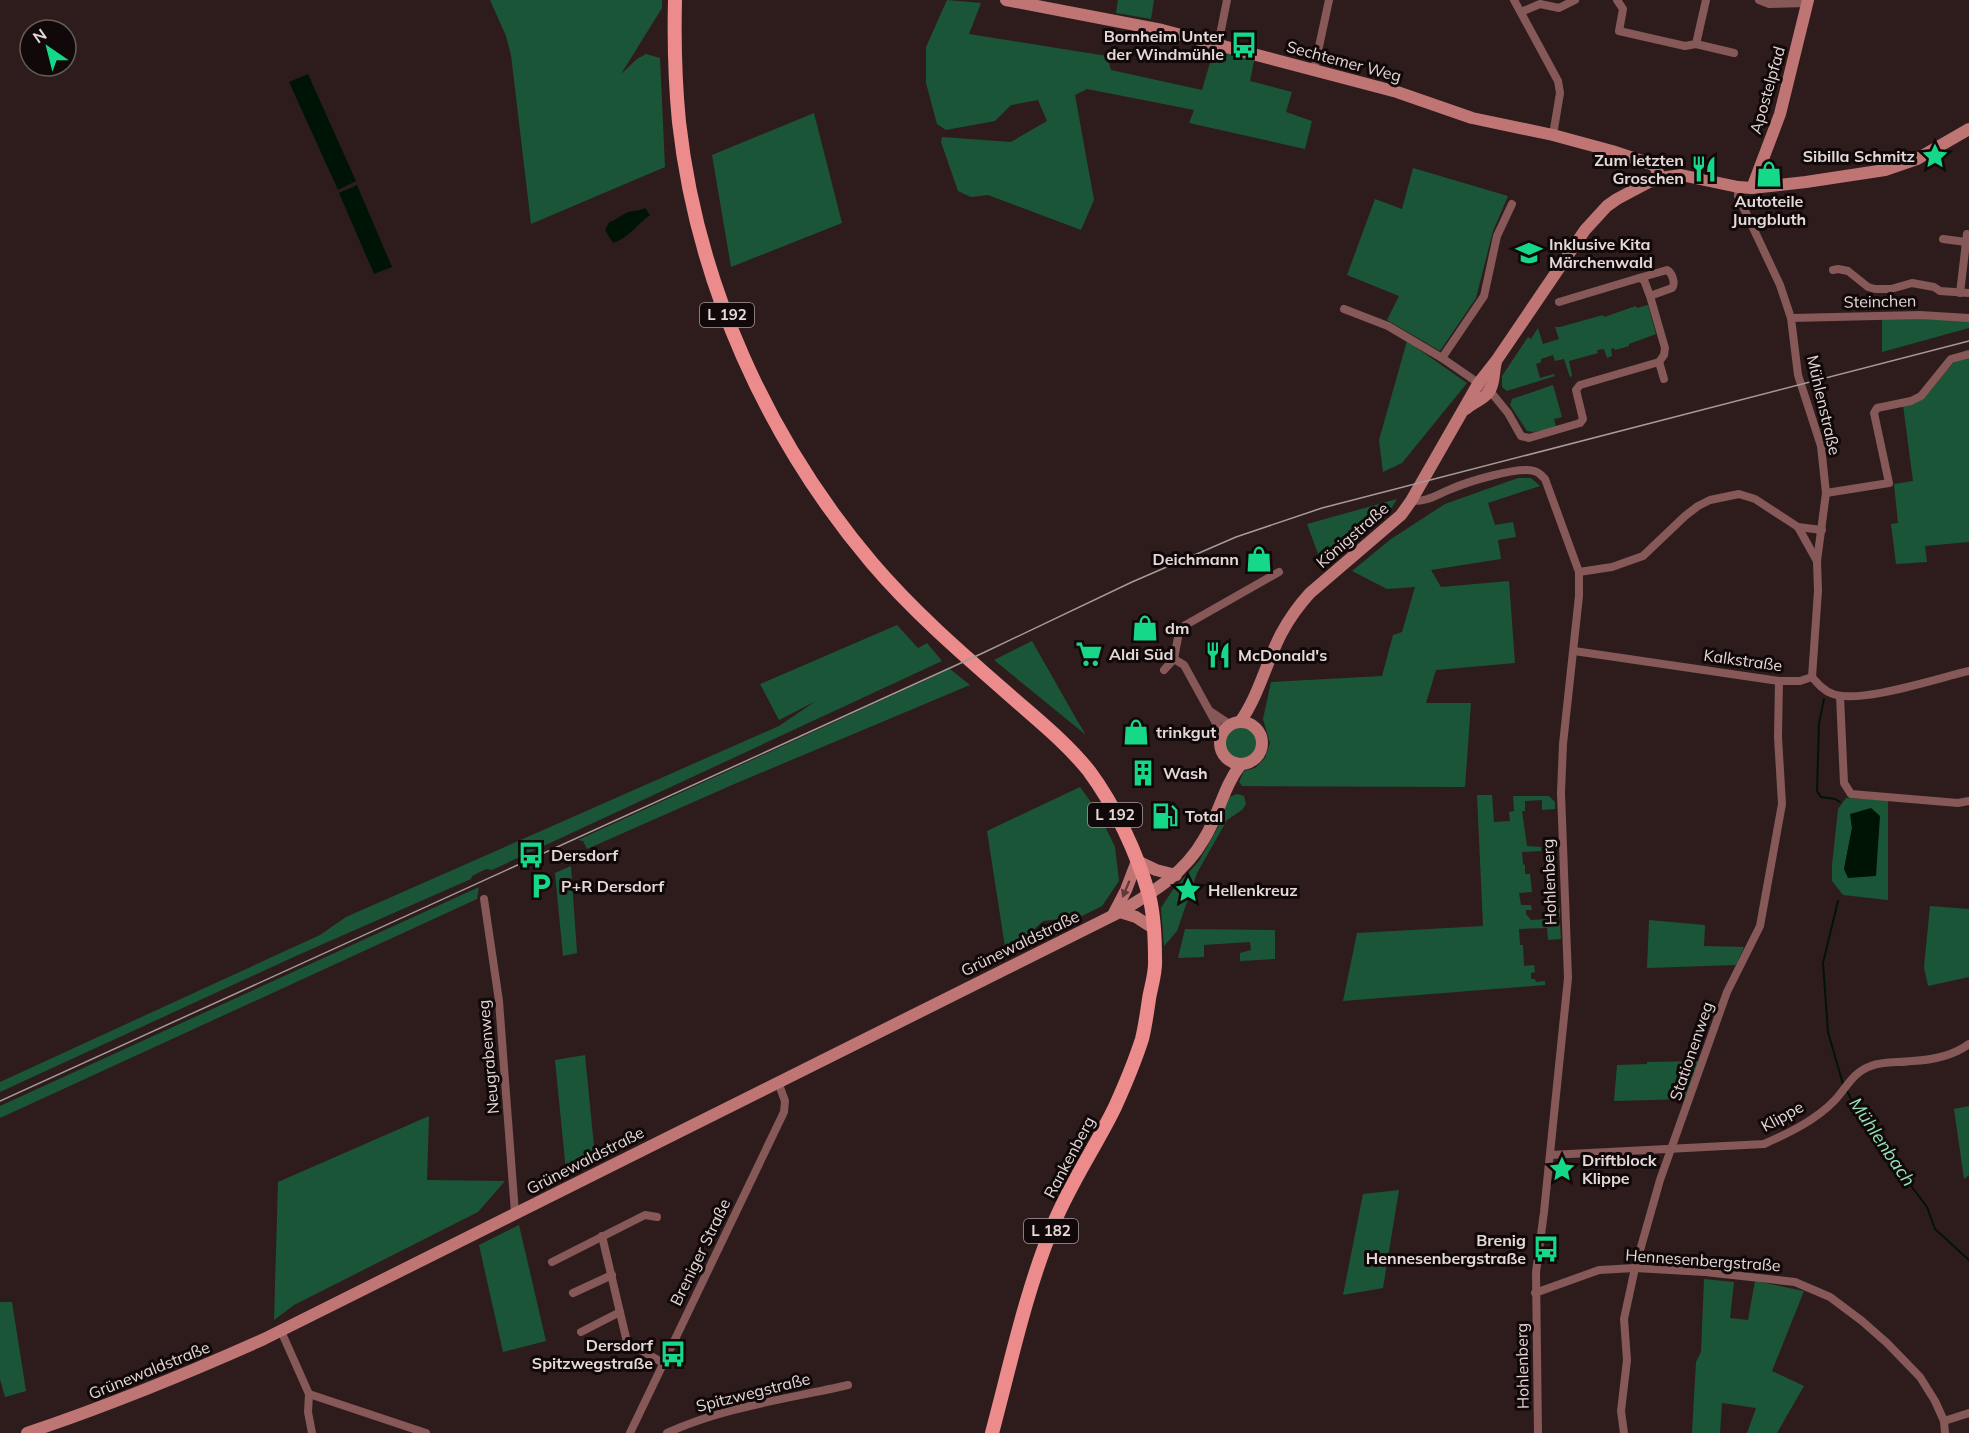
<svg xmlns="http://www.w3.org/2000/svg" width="1969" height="1433" viewBox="0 0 1969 1433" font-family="Mulish,sans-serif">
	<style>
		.green { fill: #1b5537; fill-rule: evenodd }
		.water { fill: #001406 }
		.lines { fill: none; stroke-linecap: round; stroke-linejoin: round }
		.stream { stroke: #001406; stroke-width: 2 }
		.street { stroke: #865857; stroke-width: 8 }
		.secondary { stroke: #c07575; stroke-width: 12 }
		.primary { stroke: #ec8b8c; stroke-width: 14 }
		.tram { stroke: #a89999; stroke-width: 1.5 }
		.oneway { fill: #603a3a }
		.labels { text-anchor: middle; stroke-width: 6; stroke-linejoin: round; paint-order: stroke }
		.shield { fill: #110909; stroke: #a59a9a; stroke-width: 1.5 }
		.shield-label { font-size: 15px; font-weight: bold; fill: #e5d8d8 }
		.poi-label { font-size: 16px; font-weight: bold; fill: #e5d8d8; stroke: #110909; text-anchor: start }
		.street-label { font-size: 16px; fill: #e5d8d8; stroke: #110909 }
		.water-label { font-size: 18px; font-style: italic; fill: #92e8b6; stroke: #110909 }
	</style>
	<rect width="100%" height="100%" fill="#2e1c1c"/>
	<g class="green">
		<polygon points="490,0 662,0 662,8 621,74 637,59 646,54 660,58 665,167 531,224 511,55 506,36"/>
		<polygon points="947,0 981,3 969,34 1107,56 1111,70 1202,90 1214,49 1254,61 1250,81 1292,92 1286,112 1312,121 1305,149 1189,123 1194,110 1087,89 1075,95 1094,200 1081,230 988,195 971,197 958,191 941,142 942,137 1011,142 1047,121 1038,100 1011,105 995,121 946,130 937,124 926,83 926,47"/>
		<polygon points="1118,0 1154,0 1151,19 1116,13"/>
		<polygon points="814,113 842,223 731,267 712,155"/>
		<polygon points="1413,168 1508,196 1493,231 1476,298 1440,351 1387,320 1399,296 1347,275 1375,199 1402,209"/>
		<polygon points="1648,305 1656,334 1629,344 1629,346 1615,350 1614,348 1611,349 1612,356 1607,358 1604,349 1597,350 1598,353 1569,361 1572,376 1570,377 1564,359 1555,361 1553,355 1541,359 1541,362 1536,364 1540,378 1554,374 1555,376 1507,391 1502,387 1502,376 1528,337 1531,339 1538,328 1543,344 1559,339 1555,327 1560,327 1603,315 1604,317 1636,306 1637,308"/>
		<polygon points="1882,317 1969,321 1969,328 1882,352"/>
		<polygon points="1407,341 1467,383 1402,463 1383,472 1379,440"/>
		<polygon points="1969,357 1969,542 1925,546 1927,562 1896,564 1891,524 1898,523 1894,484 1913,481 1903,405 1919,401 1930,391 1955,361"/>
		<polygon points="1553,385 1562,417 1554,419 1556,427 1534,432 1527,431 1510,405 1512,399"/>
		<polygon points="1518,478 1531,478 1540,486 1488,503 1495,525 1513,522 1516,537 1498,540 1501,559 1431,570 1441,587 1509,581 1515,663 1436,670 1426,703 1471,703 1465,787 1242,786 1239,782 1244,771 1255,768 1265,758 1270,743 1263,719 1271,682 1382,676 1393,635 1402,632 1415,587 1387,589 1352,571 1391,539 1445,504"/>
		<polygon points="1397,499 1389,512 1324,570 1307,524"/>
		<polygon points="897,625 918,648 927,643 942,661 492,870 486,869 472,876 471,879 298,955 0,1092 0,1082 320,935 346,917 779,726 816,701 779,720 760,684"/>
		<polygon points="1032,641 1078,722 1086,735 994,660"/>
		<polygon points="950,669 970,685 732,785 587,849 583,841 578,840"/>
		<circle cx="1241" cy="743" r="16"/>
		<polygon points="1080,787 1098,812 1115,847 1119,881 1102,906 1066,924 1060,919 1043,921 1028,935 1005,947 987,831"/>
		<polygon points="1237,794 1244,796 1246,804 1242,810 1227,820 1197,873 1177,931 1164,946 1161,908 1172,891 1199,861 1216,831 1229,797"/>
		<polygon points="1477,795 1492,795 1494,822 1510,821 1509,812 1514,811 1513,796 1549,796 1555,802 1555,809 1542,810 1542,800 1525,801 1525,811 1522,811 1527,846 1541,847 1541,851 1522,852 1523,864 1525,865 1525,874 1530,874 1532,892 1519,893 1521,905 1531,905 1532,910 1526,910 1526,914 1531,920 1548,919 1551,909 1560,908 1560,917 1553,918 1553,923 1560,923 1561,939 1548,940 1547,928 1519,929 1520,945 1523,945 1524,966 1534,965 1535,972 1531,973 1531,979 1535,979 1536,982 1545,981 1545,985 1343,1001 1357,933 1483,926"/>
		<path d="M 1846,798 L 1888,800 L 1888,900 L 1843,895 L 1832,881 L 1832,865 L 1838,809 ZM 1851,814 L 1876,876 L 1844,869 L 1852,828 Z"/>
		<polygon points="571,866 577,953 563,956 555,873"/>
		<polygon points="479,887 477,899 0,1118 0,1106"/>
		<polygon points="1930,906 1969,909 1969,977 1928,986 1924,967"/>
		<polygon points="1649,920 1705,925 1704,946 1744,947 1736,965 1647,968"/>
		<polygon points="1185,929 1275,930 1275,959 1240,961 1240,953 1251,950 1250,942 1204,945 1204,957 1178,958"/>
		<polygon points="585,1055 595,1156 566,1171 555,1060"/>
		<polygon points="1701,1061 1687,1099 1614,1101 1617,1065 1647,1064 1647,1062"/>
		<polygon points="1969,1106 1969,1175 1964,1179 1954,1109"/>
		<polygon points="429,1116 427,1180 505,1181 478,1212 294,1305 274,1320 278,1182"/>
		<polygon points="1399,1190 1383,1288 1343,1295 1363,1194"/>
		<polygon points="519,1225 546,1341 503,1352 479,1245"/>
		<polygon points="1704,1279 1734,1282 1730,1318 1748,1320 1755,1281 1804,1291 1772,1371 1804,1386 1777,1433 1747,1433 1756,1408 1722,1403 1720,1433 1692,1433 1696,1362 1701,1352"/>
		<polygon points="0,1302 12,1302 26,1391 5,1397 0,1379"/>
	</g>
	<g class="water">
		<polygon points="308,74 356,181 338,190 289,82"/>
		<polygon points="357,185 392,267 374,274 339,193"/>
		<path d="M 645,208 L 650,215 C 637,224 629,238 613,243 L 605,230 L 609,222 C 617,220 619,216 626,213 C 632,210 638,212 645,208 Z"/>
		<polygon points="1871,808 1880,816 1876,876 1848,878 1844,869 1852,828 1850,814"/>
	</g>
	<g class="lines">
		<g class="stream">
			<polyline points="1824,699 1819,723 1817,791 1821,797 1835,799 1840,802"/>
			<polyline points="1838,901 1823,963 1828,1032 1843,1084"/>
			<polyline points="1846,1089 1862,1120 1927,1207 1935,1229 1969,1260"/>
		</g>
		<g class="street">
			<polyline points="1514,0 1558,81 1560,93 1553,135"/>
			<polyline points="1617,0 1623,9 1619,31 1685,46 1696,44 1706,0"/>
			<polyline points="1759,0 1769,4 1807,3"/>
			<polyline points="1521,12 1540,4 1559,8 1575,0"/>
			<polyline points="1696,44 1734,53"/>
			<polyline points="1218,45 1227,0"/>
			<polyline points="1314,70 1329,0"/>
			<polyline points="1738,187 1738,196 1780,285 1791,318 1798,375 1821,446 1826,493 1817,561 1818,591 1812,677"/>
			<polyline points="1943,239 1966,242"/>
			<polyline points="1833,270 1838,269 1848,271 1868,287 1875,289 1891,289 1912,283 1934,287 1940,291 1969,293"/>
			<path d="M 1639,278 L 1667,270 C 1672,273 1676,283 1672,288 L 1650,296"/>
			<polyline points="1960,293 1967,234"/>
			<polyline points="1344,309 1388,326 1442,358 1490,391 1508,413 1521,436 1529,438 1580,423 1583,419 1576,390 1580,385 1659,362 1664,355 1665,348 1650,296 1644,280 1639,278 1559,302"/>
			<polyline points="1791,318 1920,315 1969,318"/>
			<polyline points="1442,358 1484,296 1497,236 1512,204"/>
			<polyline points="1659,362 1664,379"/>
			<polyline points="1826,493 1889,483 1874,413 1877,408 1911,401 1921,396 1951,359 1969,354"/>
			<path d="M 1411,501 C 1427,502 1436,495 1451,489 C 1467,482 1518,466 1534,471 C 1539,472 1542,476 1545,479 L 1579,572 L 1579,596 L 1563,744 L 1561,793 L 1568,978 L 1544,1212 L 1536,1272 L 1538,1433"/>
			<polyline points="1798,527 1822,530"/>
			<polyline points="1579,572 1612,567 1643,556 1685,516 1698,506 1710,500 1739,494 1755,499 1798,527 1817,561"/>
			<polyline points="1574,651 1779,681 1800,681 1812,677"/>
			<polyline points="1174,659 1184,665 1222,734"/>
			<polyline points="1164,670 1174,659 1179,632 1182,627 1279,572"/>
			<path d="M 1812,677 C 1818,684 1824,691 1833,694 C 1861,704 1938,678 1969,671"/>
			<polyline points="1840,696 1844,783 1851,794 1958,803 1969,801"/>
			<polyline points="1210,711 1231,725"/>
			<polyline points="484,899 499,1001 515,1213"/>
			<path d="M 1550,1155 L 1764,1144 C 1789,1133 1816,1120 1835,1100 C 1847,1087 1853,1072 1871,1066 C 1884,1061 1898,1063 1912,1061 C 1932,1060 1953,1056 1969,1044"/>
			<polyline points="602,1236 627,1342 663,1363"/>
			<polyline points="552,1262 645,1215 657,1217"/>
			<polyline points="573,1293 612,1275"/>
			<polyline points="1535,1293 1599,1270 1635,1268 1705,1272 1795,1282 1830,1297 1862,1321 1887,1343 1920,1377 1935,1401 1944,1421 1945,1433"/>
			<polyline points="281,1331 309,1394 308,1412 312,1433"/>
			<polyline points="581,1332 620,1312"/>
			<polyline points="309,1394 426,1433"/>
			<polyline points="1944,1421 1969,1413"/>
			<polyline points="630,1433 784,1112 785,1101 778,1082"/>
			<path d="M 667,1433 C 723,1407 788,1399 848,1385"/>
			<polyline points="1624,1433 1621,1411 1627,1360 1624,1319 1635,1268 1660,1180 1727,992 1760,926 1782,804 1778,737 1779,681"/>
		</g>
		<g class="secondary">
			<polyline points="1006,0 1162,30 1397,92 1472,118 1553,135 1612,151 1654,165 1661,178"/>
			<polyline points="1752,188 1780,114 1808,0"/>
			<path d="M 1466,409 C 1472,403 1480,401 1486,395 C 1495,387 1493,373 1496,362"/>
			<path d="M 1240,722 C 1259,695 1266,663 1281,634 C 1289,619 1299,605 1310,593 L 1401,515 L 1411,501 L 1478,384 L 1496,361 L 1585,230 L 1607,206 L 1617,199 L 1649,182 L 1661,178 L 1681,175 L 1738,187 L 1752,188 L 1806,182 L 1885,170 L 1917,159 L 1969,129"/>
			<circle cx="1241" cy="743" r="21"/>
			<polyline points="1120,912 1136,917 1153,928"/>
			<polyline points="1113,915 1126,890 1137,861 1156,870 1176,875"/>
			<path d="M 27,1433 C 107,1406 186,1374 264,1339 L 1120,912 C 1153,892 1184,874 1204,839 C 1219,815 1223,787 1241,764"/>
		</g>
		<path class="primary" d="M 675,0 C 674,41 675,81 679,122 C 697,283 767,439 872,563 C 912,610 959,651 1006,692 C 1034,717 1065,741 1089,771 C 1115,806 1137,853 1149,895 C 1154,915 1155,939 1155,959 C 1156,973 1151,986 1149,999 C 1147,1013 1145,1027 1142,1039 C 1135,1061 1124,1087 1115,1107 C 1096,1146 1071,1182 1054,1223 C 1026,1290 1011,1362 992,1433"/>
		<polyline class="tram" points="0,1101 985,652 1132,582 1236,537 1322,508 1969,341"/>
	</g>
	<defs><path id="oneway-solid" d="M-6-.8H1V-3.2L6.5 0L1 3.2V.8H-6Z" transform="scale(1.5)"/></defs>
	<use class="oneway" href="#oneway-solid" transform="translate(1126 889) rotate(113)"/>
	<defs>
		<g id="bus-bare" transform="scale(2.07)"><path d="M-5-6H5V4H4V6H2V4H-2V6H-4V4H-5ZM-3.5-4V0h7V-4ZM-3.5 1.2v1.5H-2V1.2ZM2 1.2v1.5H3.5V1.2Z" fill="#15d989" stroke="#110909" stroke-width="2.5" paint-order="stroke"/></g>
		<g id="sight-bare" transform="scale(2.07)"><path d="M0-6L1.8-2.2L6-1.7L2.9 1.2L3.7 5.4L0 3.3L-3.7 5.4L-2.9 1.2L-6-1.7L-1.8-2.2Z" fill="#15d989" stroke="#110909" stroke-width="2.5" paint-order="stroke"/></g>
		<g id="restaurant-bare" transform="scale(2.07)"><path d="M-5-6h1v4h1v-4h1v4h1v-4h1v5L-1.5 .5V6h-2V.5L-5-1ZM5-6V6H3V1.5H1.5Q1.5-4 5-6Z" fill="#15d989" stroke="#110909" stroke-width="2.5" paint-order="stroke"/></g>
		<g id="shop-bare" transform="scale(2.07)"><path d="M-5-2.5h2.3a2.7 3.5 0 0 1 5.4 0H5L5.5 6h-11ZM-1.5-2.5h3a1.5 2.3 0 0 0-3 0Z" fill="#15d989" stroke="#110909" stroke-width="2.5" paint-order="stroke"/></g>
		<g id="school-bare" transform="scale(2.07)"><path d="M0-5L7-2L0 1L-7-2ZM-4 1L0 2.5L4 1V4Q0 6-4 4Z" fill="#15d989" stroke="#110909" stroke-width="2.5" paint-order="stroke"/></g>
		<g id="supermarket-bare" transform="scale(2.07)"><path d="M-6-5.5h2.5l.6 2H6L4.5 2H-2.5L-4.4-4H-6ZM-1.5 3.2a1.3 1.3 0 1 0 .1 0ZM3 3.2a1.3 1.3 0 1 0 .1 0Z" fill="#15d989" stroke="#110909" stroke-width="2.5" paint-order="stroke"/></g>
		<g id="building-bare" transform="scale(2.07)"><path d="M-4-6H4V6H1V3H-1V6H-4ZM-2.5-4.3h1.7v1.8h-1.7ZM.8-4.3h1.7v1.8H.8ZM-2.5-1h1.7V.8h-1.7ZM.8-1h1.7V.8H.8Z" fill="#15d989" stroke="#110909" stroke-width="2.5" paint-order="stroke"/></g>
		<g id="fuel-bare" transform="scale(2.07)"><path d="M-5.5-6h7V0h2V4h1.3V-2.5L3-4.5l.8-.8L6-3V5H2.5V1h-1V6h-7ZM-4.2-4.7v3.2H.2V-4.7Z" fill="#15d989" stroke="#110909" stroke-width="2.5" paint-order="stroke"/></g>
		<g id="parking-bare" transform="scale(2.07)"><path d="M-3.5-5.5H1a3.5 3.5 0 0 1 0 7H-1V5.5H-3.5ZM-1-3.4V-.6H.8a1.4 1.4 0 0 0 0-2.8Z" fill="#15d989" stroke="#110909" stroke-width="2.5" paint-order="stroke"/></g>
	</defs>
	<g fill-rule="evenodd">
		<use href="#bus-bare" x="1244" y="45"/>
		<use href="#sight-bare" x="1935" y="156"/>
		<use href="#restaurant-bare" x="1704" y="169"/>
		<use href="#shop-bare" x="1769" y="174"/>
		<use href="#school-bare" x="1529" y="253"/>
		<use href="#shop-bare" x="1259" y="559"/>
		<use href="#shop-bare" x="1145" y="628"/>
		<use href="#supermarket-bare" x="1089" y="654"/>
		<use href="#restaurant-bare" x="1218" y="655"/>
		<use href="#shop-bare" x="1136" y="732"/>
		<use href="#building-bare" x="1143" y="773"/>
		<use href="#fuel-bare" x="1165" y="816"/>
		<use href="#bus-bare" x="531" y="855"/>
		<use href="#parking-bare" x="541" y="886"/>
		<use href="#sight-bare" x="1188" y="890"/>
		<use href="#sight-bare" x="1562" y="1169"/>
		<use href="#bus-bare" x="1546" y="1249"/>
		<use href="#bus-bare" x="673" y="1354"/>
	</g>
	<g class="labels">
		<g class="shield">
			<rect x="700" y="303" width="54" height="24" rx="4.5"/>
			<rect x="1088" y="803" width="54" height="24" rx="4.5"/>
			<rect x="1024" y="1219" width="54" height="24" rx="4.5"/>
		</g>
		<g class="shield-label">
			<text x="727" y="320">L 192</text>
			<text x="1115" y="820">L 192</text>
			<text x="1051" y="1236">L 182</text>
		</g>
		<g class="poi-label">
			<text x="1224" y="42" text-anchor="end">Bornheim Unter<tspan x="1224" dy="18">der Windmühle</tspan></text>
			<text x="1915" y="162" text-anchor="end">Sibilla Schmitz</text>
			<text x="1684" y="166" text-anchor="end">Zum letzten<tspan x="1684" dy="18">Groschen</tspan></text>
			<text x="1769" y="207" text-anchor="middle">Autoteile<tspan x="1769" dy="18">Jungbluth</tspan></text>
			<text x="1549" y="250">Inklusive Kita<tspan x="1549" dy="18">Märchenwald</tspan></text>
			<text x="1239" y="565" text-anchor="end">Deichmann</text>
			<text x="1165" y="634">dm</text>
			<text x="1109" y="660">Aldi Süd</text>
			<text x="1238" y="661">McDonald's</text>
			<text x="1156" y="738">trinkgut</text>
			<text x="1163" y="779">Wash</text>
			<text x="1185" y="822">Total</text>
			<text x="551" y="861">Dersdorf</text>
			<text x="561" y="892">P+R Dersdorf</text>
			<text x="1208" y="896">Hellenkreuz</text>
			<text x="1582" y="1166">Driftblock<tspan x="1582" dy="18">Klippe</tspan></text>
			<text x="1526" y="1246" text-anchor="end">Brenig<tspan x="1526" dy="18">Hennesenbergstraße</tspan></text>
			<text x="653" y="1351" text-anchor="end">Dersdorf<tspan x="653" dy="18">Spitzwegstraße</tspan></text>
		</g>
		<g class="street-label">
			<text transform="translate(1344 61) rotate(15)" y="6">Sechtemer Weg</text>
			<text transform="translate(1767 90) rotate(-74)" y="6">Apostelpfad</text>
			<text transform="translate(1880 301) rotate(-1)" y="6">Steinchen</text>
			<text transform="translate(1824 405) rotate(77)" y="6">Mühlenstraße</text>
			<text transform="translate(1352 535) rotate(-41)" y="6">Königstraße</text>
			<text transform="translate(1743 660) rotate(8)" y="6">Kalkstraße</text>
			<text transform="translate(1549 882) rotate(-92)" y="6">Hohlenberg</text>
			<text transform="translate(1020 943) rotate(-26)" y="6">Grünewaldstraße</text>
			<text transform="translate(1691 1051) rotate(-71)" y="6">Stationenweg</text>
			<text transform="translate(488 1057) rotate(-95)" y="6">Neugrabenweg</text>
			<text transform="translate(1782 1116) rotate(-29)" y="6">Klippe</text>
			<text transform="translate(1069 1157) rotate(-62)" y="6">Rankenberg</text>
			<text transform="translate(585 1160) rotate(-27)" y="6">Grünewaldstraße</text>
			<text transform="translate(700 1252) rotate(-64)" y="6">Breniger Straße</text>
			<text transform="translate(1703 1260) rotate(4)" y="6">Hennesenbergstraße</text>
			<text transform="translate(1522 1366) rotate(-91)" y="6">Hohlenberg</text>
			<text transform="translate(149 1370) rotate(-22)" y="6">Grünewaldstraße</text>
			<text transform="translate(753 1392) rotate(-14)" y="6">Spitzwegstraße</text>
		</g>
		<g class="water-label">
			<text transform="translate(1882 1142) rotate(56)" y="6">Mühlenbach</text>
		</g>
	</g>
	<g transform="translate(48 48) rotate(325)"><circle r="28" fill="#110909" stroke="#665c5c" stroke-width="1.5"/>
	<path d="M0-4.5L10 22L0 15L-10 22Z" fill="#15d989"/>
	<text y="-9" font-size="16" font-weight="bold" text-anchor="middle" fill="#e5d8d8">N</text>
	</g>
</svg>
